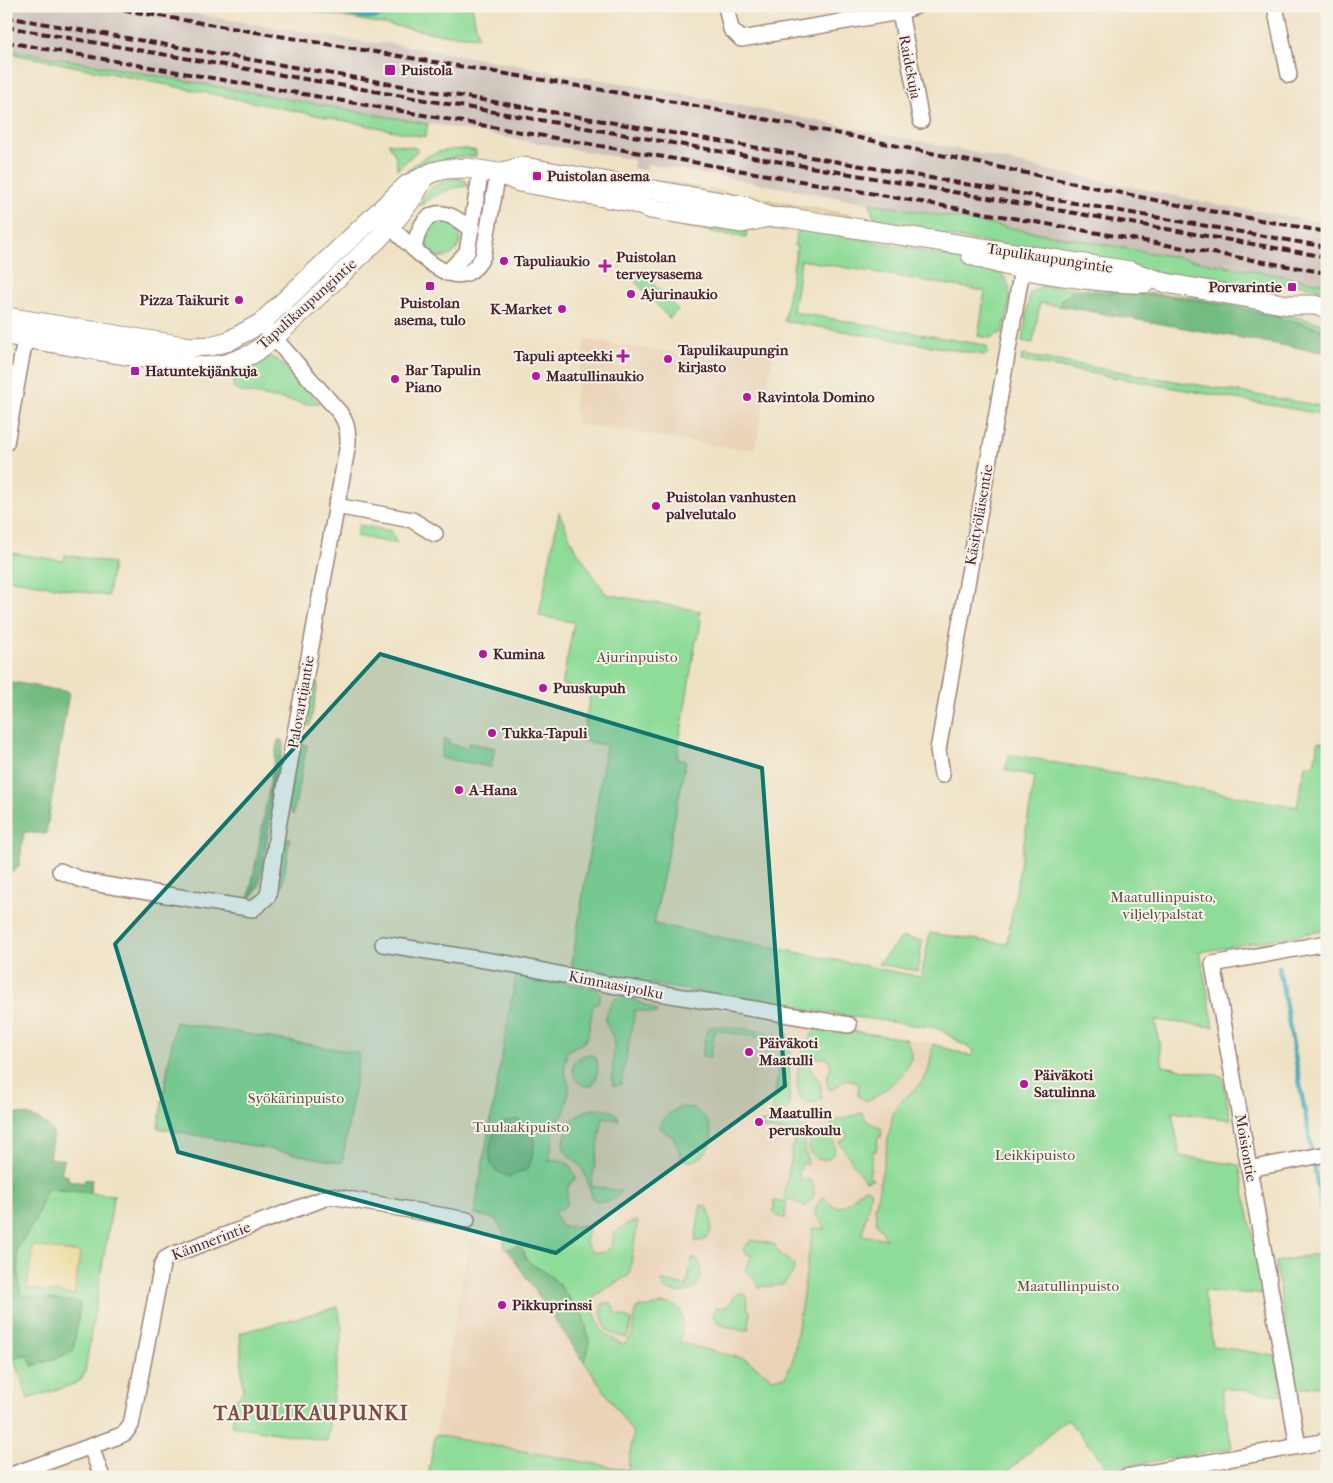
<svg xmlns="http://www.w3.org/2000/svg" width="1333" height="1483" viewBox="0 0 1333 1483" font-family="'IM FELL French Canon',serif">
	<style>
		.built { fill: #ead3b8 }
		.industrial { fill: #ccc2b9 }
		.green { fill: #8fdc99; stroke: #6c7e62 }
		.forest { fill: #73bc81; stroke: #5e6e56 }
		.sand { fill: #eeda9e; stroke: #9c7c64 }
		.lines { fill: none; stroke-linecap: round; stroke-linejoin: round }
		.stream { stroke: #3ca9bb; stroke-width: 4.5 }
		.minor-casing { stroke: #9c8078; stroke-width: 18 }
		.major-casing { stroke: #9c8078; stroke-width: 21 }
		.minor { stroke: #fff; stroke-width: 15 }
		.major { stroke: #fff; stroke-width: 19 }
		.rail { stroke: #4a1f2b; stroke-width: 4; stroke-dasharray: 8 4; stroke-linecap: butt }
		.marked { fill: #0f766e; fill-opacity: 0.2; stroke: #0f766e; stroke-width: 4; stroke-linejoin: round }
		.poi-dot { fill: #b5179e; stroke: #f7f3e8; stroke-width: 2 }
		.labels { text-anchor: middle; stroke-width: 4; stroke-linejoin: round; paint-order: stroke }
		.street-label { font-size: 15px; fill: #4a1f2b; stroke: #f7f3e8 }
		.poi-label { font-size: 15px; font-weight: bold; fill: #4a1f2b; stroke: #f7f3e8; text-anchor: start }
		.park-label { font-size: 15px; fill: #5b4e46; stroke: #f7f3e8 }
		.district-label { font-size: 20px; font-weight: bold; letter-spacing: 1px; fill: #804a48; stroke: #f7f3e8 }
	</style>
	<rect width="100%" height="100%" fill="#f7f3e8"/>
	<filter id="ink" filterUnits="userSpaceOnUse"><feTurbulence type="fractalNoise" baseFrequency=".02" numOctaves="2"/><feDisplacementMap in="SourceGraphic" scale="10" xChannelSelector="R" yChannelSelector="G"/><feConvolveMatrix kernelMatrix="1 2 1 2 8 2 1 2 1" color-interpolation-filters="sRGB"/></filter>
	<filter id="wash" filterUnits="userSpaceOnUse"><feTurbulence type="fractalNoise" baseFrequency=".0096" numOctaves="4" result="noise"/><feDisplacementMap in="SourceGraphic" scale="20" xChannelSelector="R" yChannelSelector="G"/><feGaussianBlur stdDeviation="1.12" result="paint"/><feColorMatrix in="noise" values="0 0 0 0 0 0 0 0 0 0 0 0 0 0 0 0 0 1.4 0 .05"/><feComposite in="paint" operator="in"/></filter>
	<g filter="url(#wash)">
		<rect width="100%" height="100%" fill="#efe2c4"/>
		<g class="built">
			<polygon points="585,340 722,360 756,340 773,359 755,449 739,449 576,424 577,419 574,406"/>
			<polygon points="578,985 797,1023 929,1043 971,1056 917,1243 817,1228 814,1229 793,1360 785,1377 772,1378 745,1359 649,1336 623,1345 602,1332 545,1187"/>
			<polygon points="469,1240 507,1249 633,1433 628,1470 435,1435"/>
		</g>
		<polygon class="industrial" points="6,6 148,6 369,43 388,43 668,91 969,151 1029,166 1214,204 1327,223 1327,284 648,164 646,170 638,169 633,168 634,160 6,49"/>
		<g class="green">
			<polygon points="282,6 472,6 478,37 440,34"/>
			<polygon points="6,49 428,124 425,137 14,54 6,51"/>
			<polygon points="388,143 416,148 418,150 398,169 397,169 396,157"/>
			<path d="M 466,149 L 476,151 L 476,156 L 454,157 L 433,163 L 407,182 L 402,176 C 425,154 434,150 466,149 Z"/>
			<path d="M 458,178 L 466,181 L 470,186 C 451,187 437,193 422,205 L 419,205 C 425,189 441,179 458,178 Z"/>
			<path d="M 870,203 L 1327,284 L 1327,291 C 1313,287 1297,283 1283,284 C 1268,284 1255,289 1240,288 L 875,223 Z"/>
			<polygon points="666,219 747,229 746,238 665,223"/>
			<circle cx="442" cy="239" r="18"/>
			<path d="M 798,230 C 827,232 990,259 1004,277 C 1016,291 1006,316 1003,332 L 990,338 L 978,336 L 985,291 L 801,260 L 793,312 L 984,345 L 987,347 L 988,352 L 984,355 L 784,321 L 797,246 L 794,246 Z"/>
			<polygon points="641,271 678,310 669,318 633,279"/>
			<polygon points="1041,286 1188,296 1270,310 1327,325 1327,331 1295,321 1233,307 1074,291 1061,300 1060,306 1040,303 1033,343 1022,341 1030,292"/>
			<polygon points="1022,355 1327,407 1327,415 1021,361"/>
			<polygon points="261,356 269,356 278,360 319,403 307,404 237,391 233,387 234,381 232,370"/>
			<path d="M 559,512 L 573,545 L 606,594 L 700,611 L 699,619 L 701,620 L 698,639 L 696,640 L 678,750 L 677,759 L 686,761 L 654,924 L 921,977 L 930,933 L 1007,944 L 1035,776 L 1005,770 L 1009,754 L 1297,807 L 1305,765 L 1314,765 L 1318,742 L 1327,743 L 1327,930 L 1200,952 L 1214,1027 L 1155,1020 L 1163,1066 L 1222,1076 L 1231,1120 L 1172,1112 L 1180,1156 L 1239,1165 L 1264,1294 L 1204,1291 L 1213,1346 L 1276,1356 L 1282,1395 L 1221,1388 L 1232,1448 L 1109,1469 L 1067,1419 L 1001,1477 L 428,1477 L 435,1435 L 628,1470 L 633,1433 L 508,1249 L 504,1248 L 504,1234 L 496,1219 L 474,1214 L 516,975 L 596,988 L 601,993 L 599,1001 L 593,1006 L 588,1035 L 584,1042 L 567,1051 L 564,1070 L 569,1086 L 567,1101 L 564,1113 L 555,1125 L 549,1163 L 552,1159 L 564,1161 L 571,1167 L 576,1178 C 566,1185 567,1192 567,1204 L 560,1210 L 554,1210 L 561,1227 L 582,1226 L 589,1229 C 583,1238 585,1246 593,1252 C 607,1255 615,1247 613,1234 L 627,1224 L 638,1221 L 629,1275 L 594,1296 L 592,1307 L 602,1332 L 623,1345 L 632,1336 L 636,1308 L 639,1307 C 653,1309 657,1303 667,1304 C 688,1304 683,1331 679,1343 L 745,1359 L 772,1378 L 785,1377 L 793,1360 L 813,1228 L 826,1229 L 820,1220 L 816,1216 L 815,1209 L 823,1196 C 842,1223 853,1192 866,1188 L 871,1191 L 862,1235 L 887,1239 L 877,1224 L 875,1209 L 893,1114 C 899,1098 915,1093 924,1079 C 931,1069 931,1055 933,1044 L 971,1056 L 974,1051 L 937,1028 L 840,1015 L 571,971 L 606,745 L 582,741 L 591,690 L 562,685 L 574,622 L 539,616 Z"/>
			<polygon points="359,525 391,531 397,544 356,536"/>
			<polygon points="12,553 64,561 65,555 113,563 108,596 7,579"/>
			<polygon points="311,681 318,683 310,726 304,724"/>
			<polygon points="444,739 450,740 449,744 467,748 469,743 495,748 491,767 441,758"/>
			<polygon points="300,744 307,745 293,815 288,807"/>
			<polygon points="290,837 282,887 277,883 282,843"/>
			<polygon points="902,937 922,941 918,971 878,964"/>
			<polygon points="623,995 657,1011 657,1014 635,1010 621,1085 614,1086 612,1082 614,1048 613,1037 606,1024 606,1015 613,1000"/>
			<polygon points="175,1022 360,1053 342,1163 158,1128"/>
			<polygon points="717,1026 769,1032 766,1039 715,1030 710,1058 703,1057 702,1055 706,1033 709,1028"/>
			<path d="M 815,1026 L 906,1039 C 909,1047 913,1054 910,1062 C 907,1073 877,1099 866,1101 L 858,1096 L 859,1084 L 855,1081 L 847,1079 L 832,1090 L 829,1089 L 826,1080 L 831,1067 L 829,1060 C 820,1054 806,1059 811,1071 C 813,1075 817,1077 820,1080 L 822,1098 L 819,1101 C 814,1102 809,1104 804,1101 C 793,1094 798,1063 802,1053 C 806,1041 813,1039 815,1026 Z"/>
			<path d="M 785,1031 L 790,1039 L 789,1105 C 786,1113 780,1111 772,1111 Z"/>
			<path d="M 590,1054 C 601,1060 598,1075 593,1085 C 576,1093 559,1059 590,1054 Z"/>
			<path d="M 681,1107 C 691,1107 696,1110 703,1116 C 724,1136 701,1170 682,1159 L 674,1138 L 660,1128 C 663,1117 671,1111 681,1107 Z"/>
			<path d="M 594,1109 C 603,1109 617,1109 619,1120 L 603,1117 L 591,1186 L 621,1191 C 615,1201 604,1205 593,1199 C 589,1190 588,1179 583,1170 C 579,1162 571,1159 566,1152 C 563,1148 563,1142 565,1137 C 569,1121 577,1112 594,1109 Z"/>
			<polygon points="862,1113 867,1121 882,1129 881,1137 878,1137 876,1151 873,1151 869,1177 873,1179 865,1181 839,1142 846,1139 847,1134 840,1131 831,1131 832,1122"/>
			<polygon points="761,1122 793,1123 807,1129 804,1146 808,1163 802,1164 799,1172 800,1180 810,1180 814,1187 814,1196 805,1207 789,1199 786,1203 785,1219 778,1216 774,1212 774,1201 783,1202 795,1134 757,1127"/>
			<circle cx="822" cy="1147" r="13"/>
			<polygon points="47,1189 114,1195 85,1371 82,1379 74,1384 28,1399 14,1359 29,1354 33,1366 73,1352 80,1304 20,1295 17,1248 35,1221"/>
			<path d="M 701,1205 L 708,1208 C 713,1220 715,1243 695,1241 Z"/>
			<polygon points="751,1240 774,1244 781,1256 794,1264 793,1273 783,1285 759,1287 753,1277 745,1270 752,1255 746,1254 743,1249"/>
			<polygon points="1327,1252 1327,1384 1297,1389 1275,1262"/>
			<path d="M 692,1258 L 699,1261 C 702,1268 701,1274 699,1281 C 693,1297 676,1293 663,1288 L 661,1286 L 662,1281 L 687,1286 Z"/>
			<polygon points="737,1293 746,1295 747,1306 750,1312 749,1330 739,1330 716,1323 713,1316 715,1308 727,1307"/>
			<polygon points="611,1302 615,1309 614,1312 632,1320 627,1338 615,1335 606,1329 601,1312 602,1304"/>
			<polygon points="338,1307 342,1330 327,1441 232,1426 236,1399 243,1391 240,1333"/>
		</g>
		<g class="forest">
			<path d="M 1074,291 C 1096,293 1118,293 1139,294 C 1203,298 1266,312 1327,331 L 1327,353 L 1060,306 L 1061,300 Z"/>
			<polygon points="6,681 69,692 46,834 24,832 19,867 6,876"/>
			<polygon points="278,740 282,740 284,742 259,886 251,898 249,898"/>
			<path d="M 6,1112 C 26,1115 40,1115 53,1132 L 49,1158 L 64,1160 L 61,1174 L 68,1176 L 68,1180 L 84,1183 L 85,1179 L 92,1180 L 90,1192 L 47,1189 L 35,1221 L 17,1249 L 20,1295 L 80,1303 L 73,1352 L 32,1366 L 28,1354 L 14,1359 L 6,1341 L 6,1200 L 9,1186 L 6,1185 Z"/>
			<path d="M 517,1119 C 540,1131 536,1148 528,1169 L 509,1177 C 505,1175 499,1173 495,1170 C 485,1161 490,1134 499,1126 C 504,1121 510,1120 517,1119 Z"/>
			<polygon points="518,1246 524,1251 526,1259 533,1265 544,1271 556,1281 583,1315 589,1340 588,1352 584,1362 507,1249"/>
		</g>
		<g class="sand">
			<polygon points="664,182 854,216 855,217 853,219 662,186"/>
			<polygon points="33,1246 80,1253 74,1295 27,1288"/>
		</g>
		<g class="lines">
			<g class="stream">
				<path d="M 307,6 C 321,9 366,20 377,17 C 384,15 392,10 399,6"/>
				<polyline points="1279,967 1312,1152"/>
				<polyline points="1314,1164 1327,1242"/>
			</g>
		</g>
	</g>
	<g filter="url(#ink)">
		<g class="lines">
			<g class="minor-casing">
				<g id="minor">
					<polyline points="726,6 731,29 741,39 900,12 916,6"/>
					<polyline points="1275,6 1289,75"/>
					<polyline points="900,12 921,121"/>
					<path d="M 383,219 C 393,230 403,239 414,249 C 434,268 465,292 483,256 L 498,173"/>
					<path d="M 414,249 C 421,210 441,203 471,230"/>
					<polyline points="447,273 467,252 481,170"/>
					<polyline points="6,443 27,328"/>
					<polyline points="336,506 412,520 435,534"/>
					<polyline points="942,775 938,750 1024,258"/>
					<path d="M 60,871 L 82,880 L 99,884 L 253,909 L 268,896 L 278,827 L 348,444 C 348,431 347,423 340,413 L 261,323"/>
					<polyline points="383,944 510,964 611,985 849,1025"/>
					<polyline points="1249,1169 1327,1154"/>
					<polyline points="1298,1446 1213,964 1327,943"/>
					<polyline points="91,1447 102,1477"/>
					<polyline points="6,1477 119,1436 125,1433 131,1425 162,1265 165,1259 172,1255 331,1196 467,1220"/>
					<polyline points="1126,1477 1327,1441"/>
				</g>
			</g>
			<g class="major-casing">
				<g id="major">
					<polyline points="498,173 522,167 530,168 744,206 769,217"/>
					<path d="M 971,255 C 1008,268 1045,274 1084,279 C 1104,281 1124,284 1145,283"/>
					<polyline points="6,317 190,347 211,346 229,341 261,323 407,185 433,172 445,169 466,168 498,173 519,182 631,202 651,209 742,223 769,217 790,218 1130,271 1166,283 1288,305 1314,305 1327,308"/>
					<path d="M 6,335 L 184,365 L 205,367 L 226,364 L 252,354 L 273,339 L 376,241 C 395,222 413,201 424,177"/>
				</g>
			</g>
			<use href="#minor" class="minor"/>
			<use href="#major" class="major"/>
			<g class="rail">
				<polyline points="100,6 686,104 831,132 1188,207 1327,232"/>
				<polyline points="6,17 1327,247"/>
				<polyline points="6,27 1327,257"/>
				<polyline points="6,42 1327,273"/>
			</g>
		</g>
	</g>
	<path class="marked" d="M 380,654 L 762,768 L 785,1086 L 556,1253 L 178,1152 L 115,944 Z"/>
	<g class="poi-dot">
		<rect x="384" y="64" width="12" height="12" rx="2.5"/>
		<rect x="532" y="171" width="10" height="10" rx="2.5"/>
		<circle cx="504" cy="261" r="5"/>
		<path d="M602.5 258.5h5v5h5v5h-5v5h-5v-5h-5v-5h5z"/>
		<rect x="425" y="281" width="10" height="10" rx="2.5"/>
		<rect x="1287" y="282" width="10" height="10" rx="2.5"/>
		<circle cx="631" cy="294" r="5"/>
		<circle cx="239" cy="300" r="5"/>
		<circle cx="562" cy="309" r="5"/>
		<path d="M620.5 348.5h5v5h5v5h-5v5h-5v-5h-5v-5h5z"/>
		<circle cx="668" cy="359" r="5"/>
		<rect x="130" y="366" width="10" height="10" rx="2.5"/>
		<circle cx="536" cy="376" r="5"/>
		<circle cx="395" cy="379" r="5"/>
		<circle cx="747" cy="397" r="5"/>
		<circle cx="656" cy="506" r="5"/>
		<circle cx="483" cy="654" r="5"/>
		<circle cx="543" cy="688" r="5"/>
		<circle cx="492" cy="733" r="5"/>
		<circle cx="459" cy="790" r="5"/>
		<circle cx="749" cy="1052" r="5"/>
		<circle cx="1024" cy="1084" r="5"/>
		<circle cx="759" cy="1122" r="5"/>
		<circle cx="502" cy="1305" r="5"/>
	</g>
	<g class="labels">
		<g class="street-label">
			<text transform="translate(910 67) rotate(79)" y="5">Raidekuja</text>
			<text transform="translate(1050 258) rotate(9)" y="5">Tapulikaupungintie</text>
			<text transform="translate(307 304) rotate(-42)" y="5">Tapulikaupungintie</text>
			<text transform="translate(979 515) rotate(-80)" y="5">Käsityöläisentie</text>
			<text transform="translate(301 702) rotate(-80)" y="5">Palovartijantie</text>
			<text transform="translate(616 985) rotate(11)" y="5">Kimnaasipolku</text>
			<text transform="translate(1246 1148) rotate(80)" y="5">Moisiontie</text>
			<text transform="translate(211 1241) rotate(-21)" y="5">Kämnerintie</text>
		</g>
		<g class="poi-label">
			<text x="401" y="75">Puistola</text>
			<text x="547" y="181">Puistolan asema</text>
			<text x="616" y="262">Puistolan<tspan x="616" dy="17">terveysasema</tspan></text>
			<text x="514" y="266">Tapuliaukio</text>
			<text x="1282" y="292" text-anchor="end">Porvarintie</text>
			<text x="641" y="299">Ajurinaukio</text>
			<text x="229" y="305" text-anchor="end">Pizza Taikurit</text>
			<text x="430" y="308" text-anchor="middle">Puistolan<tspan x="430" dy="17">asema, tulo</tspan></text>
			<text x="552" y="314" text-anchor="end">K-Market</text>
			<text x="678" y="355">Tapulikaupungin<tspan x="678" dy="17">kirjasto</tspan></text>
			<text x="613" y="361" text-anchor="end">Tapuli apteekki</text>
			<text x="405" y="375">Bar Tapulin<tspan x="405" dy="17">Piano</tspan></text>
			<text x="145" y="376">Hatuntekijänkuja</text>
			<text x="546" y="381">Maatullinaukio</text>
			<text x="757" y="402">Ravintola Domino</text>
			<text x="666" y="502">Puistolan vanhusten<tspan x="666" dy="17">palvelutalo</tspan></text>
			<text x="493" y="659">Kumina</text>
			<text x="553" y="693">Puuskupuh</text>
			<text x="502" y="738">Tukka-Tapuli</text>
			<text x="469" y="795">A-Hana</text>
			<text x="759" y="1048">Päiväkoti<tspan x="759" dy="17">Maatulli</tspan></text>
			<text x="1034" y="1080">Päiväkoti<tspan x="1034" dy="17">Satulinna</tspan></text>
			<text x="769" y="1118">Maatullin<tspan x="769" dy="17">peruskoulu</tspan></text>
			<text x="512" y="1310">Pikkuprinssi</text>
		</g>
		<g class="park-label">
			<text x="637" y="662">Ajurinpuisto</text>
			<text x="1163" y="902">Maatullinpuisto,<tspan x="1163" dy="17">viljelypalstat</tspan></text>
			<text x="296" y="1103">Syökärinpuisto</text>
			<text x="521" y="1132">Tuulaakipuisto</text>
			<text x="1035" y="1160">Leikkipuisto</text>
			<text x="1068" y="1291">Maatullinpuisto</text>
		</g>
		<g class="district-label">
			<text x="311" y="1420">TAPULIKAUPUNKI</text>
		</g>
	</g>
	<rect width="1333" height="1483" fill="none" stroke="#f7f3e8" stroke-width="25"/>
</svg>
